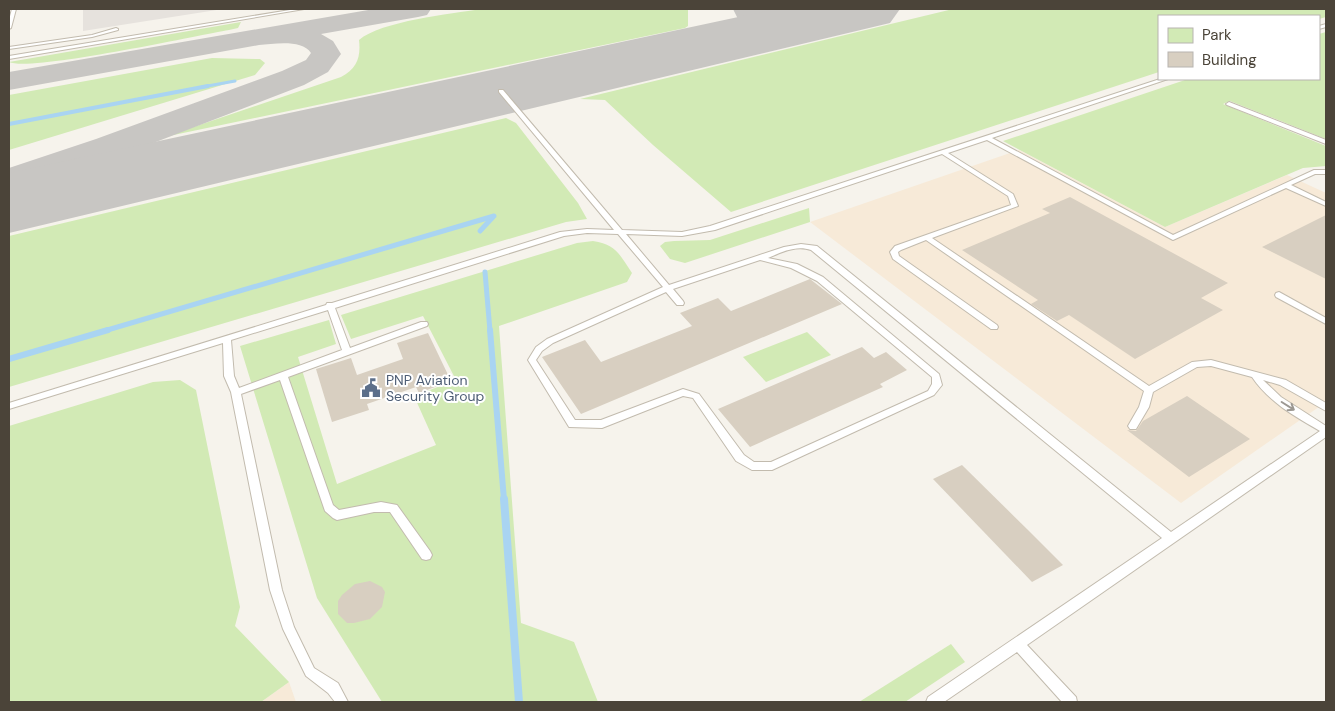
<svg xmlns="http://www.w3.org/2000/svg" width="1335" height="711" viewBox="0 0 1335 711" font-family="'DM Sans',sans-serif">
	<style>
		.commercial { fill: #f7ead8 }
		.industrial { fill: #e6e2dd }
		.green { fill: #d2eab5 }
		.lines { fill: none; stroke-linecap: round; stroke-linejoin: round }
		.stream-far4 { stroke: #a9d4f2; stroke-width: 3 }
		.stream-far3 { stroke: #a9d4f2; stroke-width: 4 }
		.stream-far2 { stroke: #a9d4f2; stroke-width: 5 }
		.stream-far1 { stroke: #a9d4f2; stroke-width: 6 }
		.stream { stroke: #a9d4f2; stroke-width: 8 }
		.taxiway { fill: #c8c6c3; fill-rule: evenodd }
		.runway { fill: #c8c6c3; fill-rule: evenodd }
		.building { fill: #d8cfc1 }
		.service-casing { stroke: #c2bbae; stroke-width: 2 }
		.service { fill: #fff; fill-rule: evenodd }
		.oneway { stroke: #9c9892 }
		.labels { text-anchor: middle; stroke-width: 4; stroke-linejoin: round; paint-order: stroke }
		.service-label { font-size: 14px; fill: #4e5e75; stroke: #fff; text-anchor: start }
	</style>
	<rect width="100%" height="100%" fill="#f6f3ec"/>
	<g class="commercial">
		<polygon points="1019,150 1165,227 1287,175 1326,193 1326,402 1181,503 810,222"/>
		<polygon points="289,682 296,702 261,702"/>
	</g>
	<polygon class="industrial" points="83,9 223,9 83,31"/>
	<g class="green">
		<path d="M 481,9 L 688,9 L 688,26 L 685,28 L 164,137 L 341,77 C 357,69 361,57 359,40 C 381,21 451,14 481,9 Z"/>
		<polygon points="953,9 1326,9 1326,17 1319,19 1319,16 1159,16 1159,72 731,212 653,145 605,100 580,99"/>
		<path d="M 241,22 L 238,28 L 229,30 C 194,36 31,72 9,62 Z"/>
		<polygon points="1326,32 1326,139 1230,101 1223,104 1326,146 1326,166 1303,168 1165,227 1003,141 1188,79 1319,79 1319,34"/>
		<polygon points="212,58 260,59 265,63 255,75 9,150 9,95"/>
		<polygon points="506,118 516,123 578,203 587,219 566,222 9,387 9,236"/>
		<polygon points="809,208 810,222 685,263 670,259 660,246 665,242 674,241 710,240"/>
		<path d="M 593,241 C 617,245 619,254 632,273 L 627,282 L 499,326 L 521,623 L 574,642 L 598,702 L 382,702 L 317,598 L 240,346 L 329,320 L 336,344 L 298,357 L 337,484 L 436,445 L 414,396 L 456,380 L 423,316 L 351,339 L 341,315 L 577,243 Z"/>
		<polygon points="807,332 831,355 766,382 743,357"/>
		<polygon points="180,380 196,390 240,607 235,626 289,682 261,702 9,702 9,426 153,382"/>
		<polygon points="951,644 965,662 905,702 859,702"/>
	</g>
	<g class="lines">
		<polyline class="stream-far4" points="202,87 235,81"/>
		<polyline class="stream-far3" points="9,124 208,86"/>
		<g class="stream-far2">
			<polyline points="480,231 493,217"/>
			<polyline points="485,272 490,331"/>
			<polyline points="104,331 494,216"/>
		</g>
		<g class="stream-far1">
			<polyline points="490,330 504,500"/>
			<polyline points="9,359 108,330"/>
		</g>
		<polyline class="stream" points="504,499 519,702"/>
		<g class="taxiway">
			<path d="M 374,9 L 431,9 L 427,15 L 418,17 L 321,34 L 333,41 L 341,54 L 328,72 L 304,85 L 122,155 L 9,191 L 9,168 L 96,139 L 282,71 L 306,60 L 311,53 C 302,39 274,44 259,45 L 9,90 L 9,72 Z"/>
			<path d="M 733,9 L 846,9 L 852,15 L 848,21 C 821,27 792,25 765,20 C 766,32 734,49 723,50 C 719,51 715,49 711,48 L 707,42 L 711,36 L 739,21 Z"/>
		</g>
		<polygon class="runway" points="776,9 900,9 890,23 9,233 9,173"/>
	</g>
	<g class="building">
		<polygon points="1070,197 1228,283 1201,298 1223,310 1135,359 1069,315 1057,321 1031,304 1038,300 962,250 1050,213 1042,209"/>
		<polygon points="1326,215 1326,279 1262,247"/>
		<polygon points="810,279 842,304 581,414 542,357 585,340 601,362 692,326 680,313 718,298 731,311"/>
		<polygon points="428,333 451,381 419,393 416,387 367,404 369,410 332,422 316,369 351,358 357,375 403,359 397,343"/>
		<polygon points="862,347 874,358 886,352 907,370 880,384 883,387 750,447 718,409"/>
		<polygon points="1187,396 1250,439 1189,477 1127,430 1136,431 1143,421"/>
		<polygon points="962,465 1029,531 1063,565 1032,582 933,479"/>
		<polygon points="370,581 382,587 385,592 382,607 370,619 354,623 347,623 338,614 338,601 342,595 355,584"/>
	</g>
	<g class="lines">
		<g class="service-casing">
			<g id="service">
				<polygon points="12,9 16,9 11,28 9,29 9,20"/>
				<polygon points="296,9 304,9 9,59 9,56"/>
				<polygon points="1326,24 1326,27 1319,29 1319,26"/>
				<polygon points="116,28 118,29 118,30 92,37 9,49 9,47 92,35"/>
				<path d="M 1160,79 L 1168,79 L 992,138 L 1173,235 L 1314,170 L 1326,170 L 1326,174 L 1315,174 L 1291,185 L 1326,202 L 1326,206 L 1286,188 L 1173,240 L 987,140 L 948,153 L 1013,194 L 1018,206 L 932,238 L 1149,386 L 1192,362 L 1211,360 L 1286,380 L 1326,403 L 1326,411 L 1280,385 L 1263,380 L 1281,397 L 1326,426 L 1326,437 L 1027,645 L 1076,697 L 1077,702 L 1062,702 L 1017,652 L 944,702 L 926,702 L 928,697 L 1162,538 L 811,250 C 796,245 782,252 768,258 L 797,264 L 823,277 L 939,374 L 942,385 L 934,395 L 772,470 L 752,470 L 736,461 L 693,398 L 683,396 L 602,428 L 569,427 L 528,360 L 536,347 L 547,339 L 663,287 L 618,234 L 587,233 L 564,236 L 335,308 L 350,348 L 421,322 L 427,322 L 428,324 L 427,326 L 288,377 L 333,505 L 339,510 L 381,502 L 397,505 L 430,551 L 432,555 L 430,559 L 426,560 L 422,559 L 390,512 L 374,512 L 337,520 L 333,518 L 325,511 L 280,380 L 241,394 L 282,590 L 294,627 L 314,668 L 338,683 L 348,702 L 335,702 L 328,693 L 306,676 L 283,629 L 270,590 L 231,392 L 224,376 L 223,343 L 9,409 L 9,403 L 326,305 L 327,303 L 332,303 L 560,232 L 587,229 L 614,230 L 499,92 L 499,90 L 503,90 L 622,230 L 682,232 L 710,226 ZM 942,154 L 1008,196 L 1011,205 L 895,246 L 890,252 L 893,259 L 991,329 L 997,329 L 998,327 L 997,325 L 899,256 L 898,252 L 901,250 L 926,240 L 1144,391 L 1139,407 L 1128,426 L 1130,429 L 1136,429 L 1149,407 L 1153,392 L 1197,367 L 1211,366 L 1252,377 C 1269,402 1294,416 1320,431 L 1171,532 L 817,246 L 801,244 L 784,247 L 669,285 L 626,234 L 682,236 L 715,230 ZM 760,260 L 791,268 L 817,281 L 932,377 L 932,384 L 928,391 L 771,462 L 754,462 L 744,455 L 699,394 L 683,389 L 601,420 L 575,420 L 536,360 L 542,351 L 553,343 L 666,292 L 677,305 L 683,305 L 684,303 L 683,301 L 673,289 ZM 328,310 L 342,350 L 239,388 L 234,376 L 231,340 Z"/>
				<polygon points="1229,102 1326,140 1326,144 1227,105 1226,104"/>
				<polygon points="1279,292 1326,318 1326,324 1276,297 1275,295 1276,293"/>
			</g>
		</g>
		<use href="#service" class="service"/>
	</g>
	<defs><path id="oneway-shaft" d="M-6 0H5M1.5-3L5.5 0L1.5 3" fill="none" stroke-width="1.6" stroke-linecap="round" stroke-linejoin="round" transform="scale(1.25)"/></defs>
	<use class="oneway" href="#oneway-shaft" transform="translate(1288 406) rotate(32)"/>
	<defs>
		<g id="civic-bare" transform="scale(1.5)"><path d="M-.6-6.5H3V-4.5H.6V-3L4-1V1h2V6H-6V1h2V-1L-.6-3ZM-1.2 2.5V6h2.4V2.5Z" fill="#5c6f8a" stroke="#fff" stroke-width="2.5" paint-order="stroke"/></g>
	</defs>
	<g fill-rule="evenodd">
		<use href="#civic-bare" x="371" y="388"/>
	</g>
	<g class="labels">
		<g class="service-label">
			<text x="386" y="385">PNP Aviation<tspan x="386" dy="16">Security Group</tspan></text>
		</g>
	</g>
	<rect width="1335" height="711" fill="none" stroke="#4b4439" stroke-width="20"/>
	<rect x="1158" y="15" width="162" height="65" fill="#ffffff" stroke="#b7b4b0"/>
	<rect x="1168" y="28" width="25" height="15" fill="#d2eab5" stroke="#b7b4b0"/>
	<text x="1202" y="40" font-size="15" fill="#4b4439">Park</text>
	<rect x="1168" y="52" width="25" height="15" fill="#d8cfc1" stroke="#b7b4b0"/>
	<text x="1202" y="65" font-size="15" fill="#4b4439">Building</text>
</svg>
